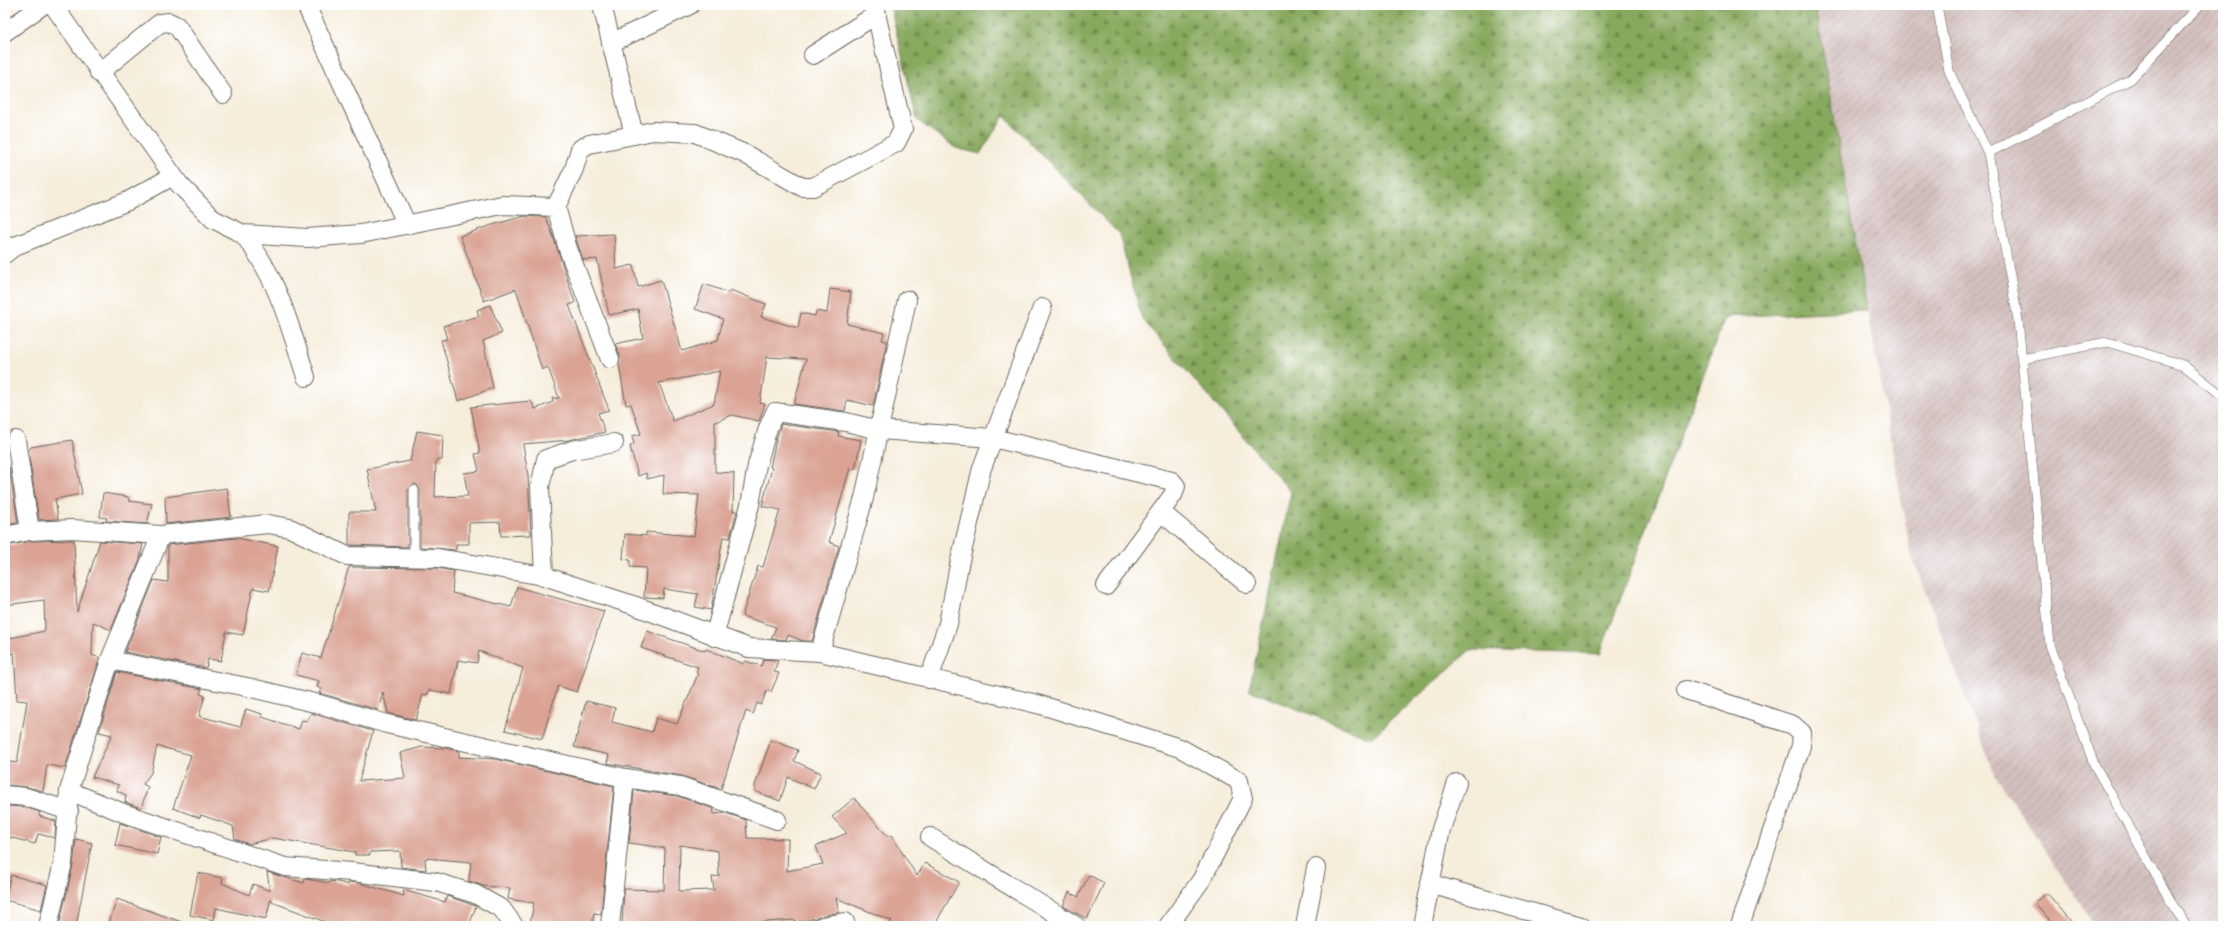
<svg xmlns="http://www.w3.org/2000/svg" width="2228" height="931" viewBox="0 0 2228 931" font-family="Alegreya,serif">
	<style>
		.industrial { fill: url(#industrial-furrows) }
		.forest { fill: url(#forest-firs); stroke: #52623c }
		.building { fill: #daa394; fill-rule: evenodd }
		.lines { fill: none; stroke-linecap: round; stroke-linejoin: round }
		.lane-casing { stroke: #68655f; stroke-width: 10 }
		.street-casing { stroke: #68655f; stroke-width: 20 }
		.lane { stroke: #fff; stroke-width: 9 }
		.street { stroke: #fff; stroke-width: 18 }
	</style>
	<defs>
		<pattern id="industrial-furrows" width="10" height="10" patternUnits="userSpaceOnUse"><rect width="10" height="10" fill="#d1bfbd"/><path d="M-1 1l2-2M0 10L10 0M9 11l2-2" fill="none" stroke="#b3a4a2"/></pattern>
		<pattern id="forest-firs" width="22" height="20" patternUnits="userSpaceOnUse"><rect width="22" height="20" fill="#87a95d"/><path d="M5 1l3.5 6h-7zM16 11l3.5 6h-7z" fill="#6e894c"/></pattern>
	</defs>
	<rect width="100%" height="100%" fill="#fff"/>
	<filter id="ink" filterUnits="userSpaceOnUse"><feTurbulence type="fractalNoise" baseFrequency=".025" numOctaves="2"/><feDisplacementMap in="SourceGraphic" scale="8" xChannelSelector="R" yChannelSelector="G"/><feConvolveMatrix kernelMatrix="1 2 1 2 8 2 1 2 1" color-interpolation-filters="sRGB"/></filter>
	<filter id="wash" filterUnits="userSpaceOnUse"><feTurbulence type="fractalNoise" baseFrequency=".012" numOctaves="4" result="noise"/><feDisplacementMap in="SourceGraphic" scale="16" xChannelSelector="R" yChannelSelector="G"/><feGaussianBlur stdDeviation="0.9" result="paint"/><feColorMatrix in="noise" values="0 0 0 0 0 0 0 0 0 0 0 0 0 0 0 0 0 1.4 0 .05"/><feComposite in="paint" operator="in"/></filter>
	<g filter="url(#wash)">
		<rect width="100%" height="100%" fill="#f6eddb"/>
		<polygon class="industrial" points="1815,5 2223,5 2223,926 2095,926 1994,773 1911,554 1867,310"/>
		<polygon class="forest" points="890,5 1815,5 1867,310 1725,317 1600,654 1470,650 1371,738 1249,690 1291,492 1142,319 1119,234 1004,116 980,154 956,148 917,120"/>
		<g id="blocks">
			<g class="building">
				<polygon points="525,216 546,217 553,236 575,303 569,305 609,410 598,413 605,432 569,440 523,444 528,475 531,535 501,536 500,522 469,523 469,544 456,544 456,550 420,547 420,490 417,485 414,484 408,490 408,547 349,545 349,512 376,512 367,469 410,461 417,431 443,435 442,460 436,460 435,497 468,496 464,473 479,471 475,454 480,453 471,407 531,401 535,409 553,402 552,398 559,398 548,367 542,370 516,289 484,301 460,236 492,225"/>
				<path d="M 614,234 L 616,269 L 633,265 L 638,287 L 661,280 L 682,351 L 718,340 L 723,319 L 695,309 L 704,284 L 729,293 L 730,290 L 741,294 L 766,304 L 761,317 L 798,328 L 801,313 L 815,316 L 816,311 L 827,313 L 830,289 L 851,292 L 847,324 L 884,333 L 882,340 L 887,341 L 873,406 L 847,400 L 845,411 L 794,404 L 806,359 L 767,357 L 760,403 L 765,404 L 759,421 L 732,415 L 715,422 L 715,472 L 734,473 L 733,511 L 737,511 L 730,538 L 723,537 L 711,610 L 695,607 L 698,594 L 664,589 L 663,598 L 644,597 L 646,568 L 630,567 L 630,560 L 623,559 L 625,534 L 646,536 L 646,532 L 694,536 L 699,495 L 663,494 L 664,475 L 647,479 L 646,473 L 638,476 L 630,446 L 634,445 L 632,436 L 641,434 L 631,404 L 626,405 L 619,365 L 620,356 L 615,344 L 643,338 L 638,309 L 609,315 L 597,259 L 583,260 L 575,236 ZM 720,371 L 714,404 L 673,421 L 659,383 Z"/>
				<polygon points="490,305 502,333 483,341 493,388 458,401 441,340 447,339 443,326 479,316 477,310"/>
				<polygon points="781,424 839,432 838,436 861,440 855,469 850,468 829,542 839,546 812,641 803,641 788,635 786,640 771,639 776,627 742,616 758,566 763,567 780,510 762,506 772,468 770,467 776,440"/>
				<polygon points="72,440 82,494 55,499 58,519 39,520 28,450 31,447"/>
				<polygon points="9,467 18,523 5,525 5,471"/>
				<polygon points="227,488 231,517 166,524 165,497"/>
				<polygon points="103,493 128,497 129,501 152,504 147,524 106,521 107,518 100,517"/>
				<polygon points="236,538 278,546 269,591 253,588 243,635 226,632 221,661 208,659 206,668 125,652 154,580 168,582 168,545"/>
				<polygon points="74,540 77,612 100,541 143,544 140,559 111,630 93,622 92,655 100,658 65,768 47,765 43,791 27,787 5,785 5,761 17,763 27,701 17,700 14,653 5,655 5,639 45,631 44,600 5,605 5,546 31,541"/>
				<polygon points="349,567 437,568 454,571 452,593 511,607 517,587 604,611 577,692 558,686 542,739 505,730 523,668 479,651 477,663 458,660 451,694 429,690 427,695 423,694 416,720 388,713 383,692 378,710 319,693 322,689 317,687 319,681 296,675 302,653 321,658"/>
				<polygon points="647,631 705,651 706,649 744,664 745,661 761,666 764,659 778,660 774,672 779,673 771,692 767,690 761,705 757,703 753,714 746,711 721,789 682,776 607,763 609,755 574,747 586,701 615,708 612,722 652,732 656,718 677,724 698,674 696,673 698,667 641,648"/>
				<polygon points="117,672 202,689 200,694 205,696 199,716 240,727 246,709 262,714 262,717 299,729 302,720 307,721 311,713 373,731 359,781 405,778 400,753 422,747 445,748 459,751 459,757 495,759 614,786 601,914 594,913 592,926 545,926 530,923 534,903 508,899 510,888 483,886 469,881 471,862 425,858 426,870 401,867 400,851 370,852 370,855 355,855 355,852 273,838 249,844 235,839 233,826 201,815 200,818 173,808 191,755 157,746 151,773 143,784 148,787 141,808 125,802 126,795 117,791 119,785 92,777 112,735 99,732"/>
				<polygon points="771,740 798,750 794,761 821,773 814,789 788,777 780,801 755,791 755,785"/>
				<path d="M 634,790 L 677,796 L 714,809 L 713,814 L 726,813 L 746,820 L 747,838 L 788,839 L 787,871 L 823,864 L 816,846 L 847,833 L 832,817 L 854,798 L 888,837 L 891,835 L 917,876 L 925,863 L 959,882 L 934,926 L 886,926 L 892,921 L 836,898 L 839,912 L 796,923 L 795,920 L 750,923 L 750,926 L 622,926 L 624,889 L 664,890 L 665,848 L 629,843 ZM 680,845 L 718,851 L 719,876 L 712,877 L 714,890 L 679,891 Z"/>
				<polygon points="5,806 24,807 40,812 39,816 56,821 55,838 38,834 35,844 5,836"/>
				<polygon points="120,823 161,837 157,854 115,845"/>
				<polygon points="76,839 92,843 76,926 59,926 73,865"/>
				<polygon points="267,872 304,883 305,879 330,883 330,881 338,882 348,885 349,882 359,883 404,896 403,890 445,902 447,896 476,906 469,926 320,926 323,921 272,902 271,898 266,919 216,908 214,920 190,915 198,873 223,878 222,883 249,895 253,884 270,891"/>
				<polygon points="11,875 47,885 41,910 5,900"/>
				<polygon points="1089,875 1104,883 1087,919 1063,906 1069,892 1078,897"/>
				<polygon points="2047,893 2075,926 2055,926 2035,903"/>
				<polygon points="117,899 187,924 186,926 108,926"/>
			</g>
		</g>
	</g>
	<g filter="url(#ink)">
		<use href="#blocks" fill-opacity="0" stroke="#68655f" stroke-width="1"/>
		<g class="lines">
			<g class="lane-casing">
				<g id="lane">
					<polyline points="1937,5 1949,71 1988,153 2018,320 2050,645 2094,764 2175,909 2187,926"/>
					<polyline points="1988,153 2131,79 2200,5"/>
					<polyline points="2022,359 2107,342 2183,365 2223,396"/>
					<polyline points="414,556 414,490"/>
				</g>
			</g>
			<g class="street-casing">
				<g id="street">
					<polyline points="53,5 179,184 213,219 243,234 307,238 361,234 502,205 556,207 568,249 610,359"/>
					<polyline points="306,5 407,225"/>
					<polyline points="602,5 634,135"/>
					<polyline points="5,32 43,5"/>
					<polyline points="611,43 690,5"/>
					<polyline points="813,55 877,14"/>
					<polyline points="99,73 160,23 169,22 177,26 223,94"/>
					<polyline points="556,207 574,169 580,149 589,144 653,131 695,133 745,154 802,187 813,187 896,143 903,129 874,5"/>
					<path d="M 243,234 C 277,276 290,326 306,377"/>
					<polyline points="5,254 15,246 128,201 173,176"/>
					<polyline points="16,440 30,531"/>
					<polyline points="1161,512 1247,584"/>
					<polyline points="5,536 30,531 72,529 161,535 268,524 290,528 347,556 438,558 544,576 633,605 749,648 820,652 1041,705 1180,748 1239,781 1243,798 1202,879 1168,926"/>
					<polyline points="544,576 540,487 546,459 572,450 614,443"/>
					<polyline points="714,637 750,505 757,465 768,428 775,412 846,422 879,430 993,438 1172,481 1176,486 1173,495 1106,586"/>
					<polyline points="820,652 864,498 907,300"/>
					<polyline points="110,660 247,687 319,704 387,724 625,778 680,786 777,820"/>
					<polyline points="929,679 948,624 959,565 982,468 1042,308"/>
					<polyline points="1686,690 1793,725 1802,733 1801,746 1740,926"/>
					<polyline points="69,791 126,814 285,867 352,872 436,882 475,894 502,909 514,926"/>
					<polyline points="5,795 26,797 69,811"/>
					<polyline points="930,837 1076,926"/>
					<polyline points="1430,884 1581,926"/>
					<polyline points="48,926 63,863 69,791 110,660 161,535"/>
					<polyline points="610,926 625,778"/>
					<polyline points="822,926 845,922 846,926"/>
					<polyline points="1305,926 1316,868"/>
					<polyline points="1422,926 1441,829 1457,783"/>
				</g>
			</g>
			<use href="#lane" class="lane"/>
			<use href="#street" class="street"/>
		</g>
	</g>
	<rect width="2228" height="931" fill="none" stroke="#fff" stroke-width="20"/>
</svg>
